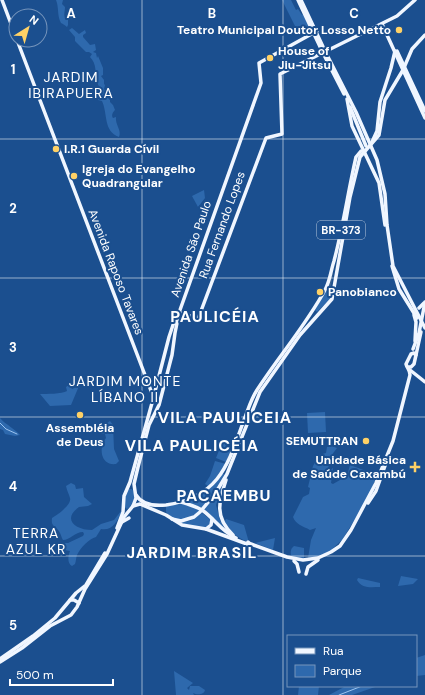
<svg xmlns="http://www.w3.org/2000/svg" width="425" height="695" viewBox="0 0 425 695" font-family="'DM Sans',sans-serif">
	<style>
		.green { fill: #2e69ad }
		.lines { fill: none; stroke-linecap: round; stroke-linejoin: round }
		.stream { stroke: #9cc4f0; stroke-width: 1 }
		.canal { stroke: #3c6290; stroke-width: 2 }
		.major { stroke: #f0f6ff; stroke-width: 3.5 }
		.grid { fill: none; stroke: #fff; stroke-width: 1; stroke-opacity: 0.55 }
		.poi-dot { fill: #ffd166; stroke: #1b4f8f; stroke-width: 1.5 }
		.labels { text-anchor: middle; stroke-width: 4; stroke-linejoin: round; paint-order: stroke }
		.shield { fill: #1b4f8f; stroke: #bbcadd; stroke-width: 1 }
		.shield-label { font-size: 11px; font-weight: bold; fill: #fff }
		.poi-label { font-size: 12px; font-weight: bold; fill: #fff; stroke: #1b4f8f; text-anchor: start }
		.street-label { font-size: 12px; fill: #fff; stroke: #1b4f8f }
		.quarter-label { font-size: 14px; letter-spacing: 1px; fill: #fff; stroke: #1b4f8f }
		.district-label { font-size: 16px; font-weight: bold; letter-spacing: 1px; fill: #fff; stroke: #1b4f8f }
		.grid-label { font-size: 13px; text-anchor: middle; font-weight: bold; fill: #fff; stroke: #1b4f8f; stroke-width: 4; stroke-linejoin: round; paint-order: stroke }
	</style>
	<rect width="100%" height="100%" fill="#1b4f8f"/>
	<g class="green">
		<path d="M 56,0 L 63,0 L 62,4 L 65,7 C 65,12 63,15 66,20 L 68,20 L 68,25 L 67,27 C 65,25 63,24 61,23 C 57,16 59,7 56,0 Z"/>
		<polygon points="282,0 291,0 296,10 298,9 302,15 303,14 311,31 311,33 305,36 304,34 303,35 300,31 298,32"/>
		<path d="M 72,28 L 79,34 L 85,30 L 86,33 L 83,35 L 83,37 L 90,45 L 95,44 L 96,50 L 93,52 L 96,53 L 97,58 L 98,56 L 103,68 L 103,75 L 101,76 L 104,80 L 104,84 L 105,85 L 104,89 L 106,91 L 104,98 L 107,97 L 110,100 L 110,102 L 113,105 L 115,110 C 113,112 111,115 113,118 L 116,117 C 115,125 122,130 119,137 C 103,131 108,114 102,101 L 98,100 C 99,98 100,96 101,94 C 102,91 98,85 97,82 C 95,73 97,64 90,57 L 92,54 L 89,52 L 86,52 L 75,41 L 75,37 L 69,30 Z"/>
		<polygon points="204,190 205,198 198,207 192,196"/>
		<polygon points="328,290 330,291 332,294 331,298 317,312 315,310 326,291"/>
		<path d="M 69,385 L 72,389 L 79,386 L 71,405 L 50,406 L 40,394 C 46,394 62,394 67,391 L 66,387 Z"/>
		<polygon points="325,412 326,432 308,433 307,413"/>
		<path d="M 0,418 C 6,425 14,428 20,435 L 15,436 L 5,434 L 3,430 L 0,429 Z"/>
		<path d="M 110,421 L 113,425 L 114,449 L 119,461 L 116,464 C 101,466 98,448 106,438 L 105,434 L 98,433 L 93,428 L 94,426 L 101,427 Z"/>
		<polygon points="222,443 232,447 226,462 216,458"/>
		<path d="M 331,446 L 337,448 L 331,456 L 328,469 L 330,470 L 333,468 L 331,483 L 333,484 L 347,476 L 350,465 L 377,475 L 368,498 L 342,540 L 330,551 L 318,557 L 308,558 L 311,540 L 316,528 L 310,530 C 303,526 296,525 293,517 L 303,497 L 309,494 L 310,488 L 308,487 L 313,466 L 319,455 L 326,453 L 327,447 Z"/>
		<polygon points="215,461 226,464 216,478 208,486 205,484 210,476"/>
		<path d="M 223,473 L 224,475 L 214,494 L 202,508 L 188,502 C 204,495 213,487 223,473 Z"/>
		<path d="M 71,483 L 75,485 L 76,489 L 83,488 L 84,497 L 92,504 L 88,506 L 79,507 C 62,519 75,530 92,530 L 101,524 L 114,520 L 121,511 L 121,513 C 117,522 112,531 101,529 L 96,537 C 89,539 81,547 77,555 C 76,558 76,561 75,564 L 72,566 C 67,563 68,556 70,551 L 59,549 L 58,544 L 59,543 L 68,543 L 83,536 L 84,534 L 83,532 C 75,532 70,540 63,540 C 61,537 61,533 58,530 C 54,525 51,526 52,518 C 57,515 72,505 70,498 C 69,494 67,491 66,486 Z"/>
		<polygon points="222,487 216,505 220,520 225,530 204,510"/>
		<path d="M 129,489 L 132,489 C 137,495 134,505 127,509 L 124,507 L 125,497 Z"/>
		<path d="M 181,504 L 195,507 L 200,511 C 188,519 177,525 166,512 L 166,507 L 170,505 Z"/>
		<polygon points="202,513 211,520 211,524 206,528 192,527 178,522 189,521"/>
		<path d="M 226,519 L 244,525 L 248,539 L 248,540 L 246,541 C 236,537 231,531 224,523 Z"/>
		<polygon points="275,538 273,550 255,543"/>
		<path d="M 294,546 L 304,548 L 304,559 L 292,558 C 290,554 290,549 294,546 Z"/>
		<polygon points="401,576 418,579 413,584 398,586"/>
		<path d="M 358,578 L 380,583 L 380,587 C 371,587 362,589 357,580 Z"/>
		<polygon points="425,655 425,675 416,676 416,658"/>
		<path d="M 174,671 L 193,683 L 187,688 L 189,690 L 190,686 L 199,686 L 205,690 C 204,695 197,695 193,693 L 194,695 L 176,695 Z"/>
		<polygon points="299,686 319,686 318,695 298,695"/>
		<polygon points="346,686 378,686 352,695 329,695"/>
	</g>
	<g class="lines">
		<g class="stream">
			<polyline points="0,423 6,429 17,434"/>
			<polyline points="339,695 362,686"/>
		</g>
		<polyline class="canal" points="330,285 332,274"/>
		<g class="major">
			<polyline points="2,0 16,37"/>
			<polyline points="298,0 323,53 344,94"/>
			<polyline points="301,0 325,51 356,112 377,160 385,194 387,225 393,266 425,328"/>
			<polyline points="382,24 425,118"/>
			<polyline points="17,40 153,396"/>
			<polyline points="397,51 425,111"/>
			<polyline points="347,99 352,126 379,183 385,225"/>
			<polyline points="350,107 366,146"/>
			<polyline points="372,142 377,131 380,102 391,68 395,51"/>
			<polyline points="392,266 399,289 417,318"/>
			<polyline points="419,308 424,303"/>
			<polyline points="414,315 416,322 415,341"/>
			<polyline points="413,349 419,333 425,302"/>
			<polyline points="416,355 421,332"/>
			<polyline points="410,370 425,382"/>
			<path d="M 226,480 C 219,501 214,517 233,535"/>
			<path d="M 136,495 C 142,505 156,506 166,505 C 220,497 228,464 244,420 C 248,410 251,399 257,390 C 279,356 306,325 325,290 C 330,281 331,270 334,261 C 343,227 348,192 356,157 L 361,151"/>
			<path d="M 181,502 C 188,504 195,506 202,510 C 215,519 220,530 236,538"/>
			<polyline points="368,503 376,491 386,463"/>
			<polyline points="133,506 140,504 166,515 182,525 206,529 247,544"/>
			<polyline points="172,519 181,521 194,517 200,512 215,494 227,474 260,392 300,335 332,299 350,197 360,157 379,135 385,100 403,70 412,49 425,35"/>
			<polyline points="122,522 129,518"/>
			<polyline points="117,528 123,512 124,496 130,482 152,403 169,337 175,319 180,310 261,83 259,63 317,31"/>
			<polyline points="206,529 211,525 212,519"/>
			<path d="M 249,543 L 248,542 L 247,544 L 248,545 L 249,543 L 251,544 L 287,557 L 303,560 L 318,558 L 331,552 L 340,546 L 351,530 L 376,483 L 393,441 L 410,375 C 410,370 407,368 406,364 L 411,354 L 414,353 L 416,355 L 414,364 L 411,367 L 408,367"/>
			<polyline points="294,561 297,564 299,572"/>
			<polyline points="306,574 308,567 318,560"/>
			<polyline points="70,600 74,600 79,603"/>
			<polyline points="0,659 33,636 55,618 76,593 86,585 105,553"/>
			<polyline points="0,662 22,648 50,626 71,615 77,607 85,589 107,554 124,517 133,506 136,498 134,484 138,467 149,425 159,405 172,355 175,333 178,318 182,313 198,319 266,138 282,134 280,74 397,16 415,0"/>
		</g>
	</g>
	<path class="grid" d="M 142,0 L 142,695M 283,0 L 283,695M 0,139 L 425,139M 0,278 L 425,278M 0,417 L 425,417M 0,556 L 425,556"/>
	<g class="poi-dot">
		<circle cx="399" cy="30" r="4"/>
		<circle cx="270" cy="58" r="4"/>
		<circle cx="56" cy="149" r="4"/>
		<circle cx="74" cy="176" r="4"/>
		<circle cx="320" cy="292" r="4"/>
		<circle cx="80" cy="415" r="4"/>
		<circle cx="366" cy="441" r="4"/>
		<path d="M413 461h4v4h4v4h-4v4h-4v-4h-4v-4h4z"/>
	</g>
	<g class="labels">
		<rect class="shield" x="317" y="221" width="48" height="18" rx="3"/>
		<g class="shield-label">
			<text x="341" y="234">BR-373</text>
		</g>
		<g class="poi-label">
			<text x="391" y="34" text-anchor="end">Teatro Municipal Doutor Losso Netto</text>
			<text x="278" y="55">House of<tspan x="278" dy="14">Jiu-Jitsu</tspan></text>
			<text x="64" y="153">I.R.1 Guarda Cívil</text>
			<text x="82" y="173">Igreja do Evangelho<tspan x="82" dy="14">Quadrangular</tspan></text>
			<text x="328" y="296">Panobianco</text>
			<text x="80" y="432" text-anchor="middle">Assembléia<tspan x="80" dy="14">de Deus</tspan></text>
			<text x="358" y="445" text-anchor="end">SEMUTTRAN</text>
			<text x="406" y="464" text-anchor="end">Unidade Básica<tspan x="406" dy="14">de Saúde Caxambú</tspan></text>
		</g>
		<g class="street-label">
			<text transform="translate(222 225) rotate(-70)" y="4">Rua Fernando Lopes</text>
			<text transform="translate(191 249) rotate(-71)" y="4">Avenida São Paulo</text>
			<text transform="translate(116 272) rotate(69)" y="4">Avenida Raposo Tavares</text>
		</g>
		<g class="quarter-label">
			<text x="71" y="82">JARDIM<tspan x="71" dy="16">IBIRAPUERA</tspan></text>
			<text x="125" y="386">JARDIM MONTE<tspan x="125" dy="16">LÍBANO II</tspan></text>
			<text x="36" y="538">TERRA<tspan x="36" dy="16">AZUL KR</tspan></text>
		</g>
		<g class="district-label">
			<text x="215" y="322">PAULICÉIA</text>
			<text x="225" y="423">VILA PAULICEIA</text>
			<text x="192" y="451">VILA PAULICÉIA</text>
			<text x="224" y="501">PACAEMBU</text>
			<text x="192" y="558">JARDIM BRASIL</text>
		</g>
	</g>
	<g class="grid-label">
		<text x="71" y="18">A</text>
		<text x="212" y="18">B</text>
		<text x="354" y="18">C</text>
		<text x="13" y="74">1</text>
		<text x="13" y="213">2</text>
		<text x="13" y="352">3</text>
		<text x="13" y="491">4</text>
		<text x="13" y="630">5</text>
	</g>
	<rect x="287" y="635" width="130" height="52" fill="#1b4f8f" stroke="#7695bc"/>
	<rect x="295" y="648" width="20" height="6" fill="#f0f6ff" stroke="#7695bc"/>
	<text x="323" y="655" font-size="12" fill="#ffffff">Rua</text>
	<rect x="295" y="665" width="20" height="12" fill="#2e69ad" stroke="#7695bc"/>
	<text x="323" y="675" font-size="12" fill="#ffffff">Parque</text>
	<g transform="translate(28 28) rotate(37)"><circle r="19" fill="#1b4f8f" stroke="#7695bc"/>
	<path d="M0-3L7 15L0 10L-7 15Z" fill="#ffd166"/>
	<text y="-6" font-size="11" font-weight="bold" text-anchor="middle" fill="#ffffff">N</text>
	</g>
	<path d="M10 679v6h103v-6" fill="none" stroke="#ffffff" stroke-width="2"/>
	<text x="16" y="679" font-size="12" fill="#ffffff" stroke="#1b4f8f" stroke-width="3" paint-order="stroke">500 m</text>
</svg>
